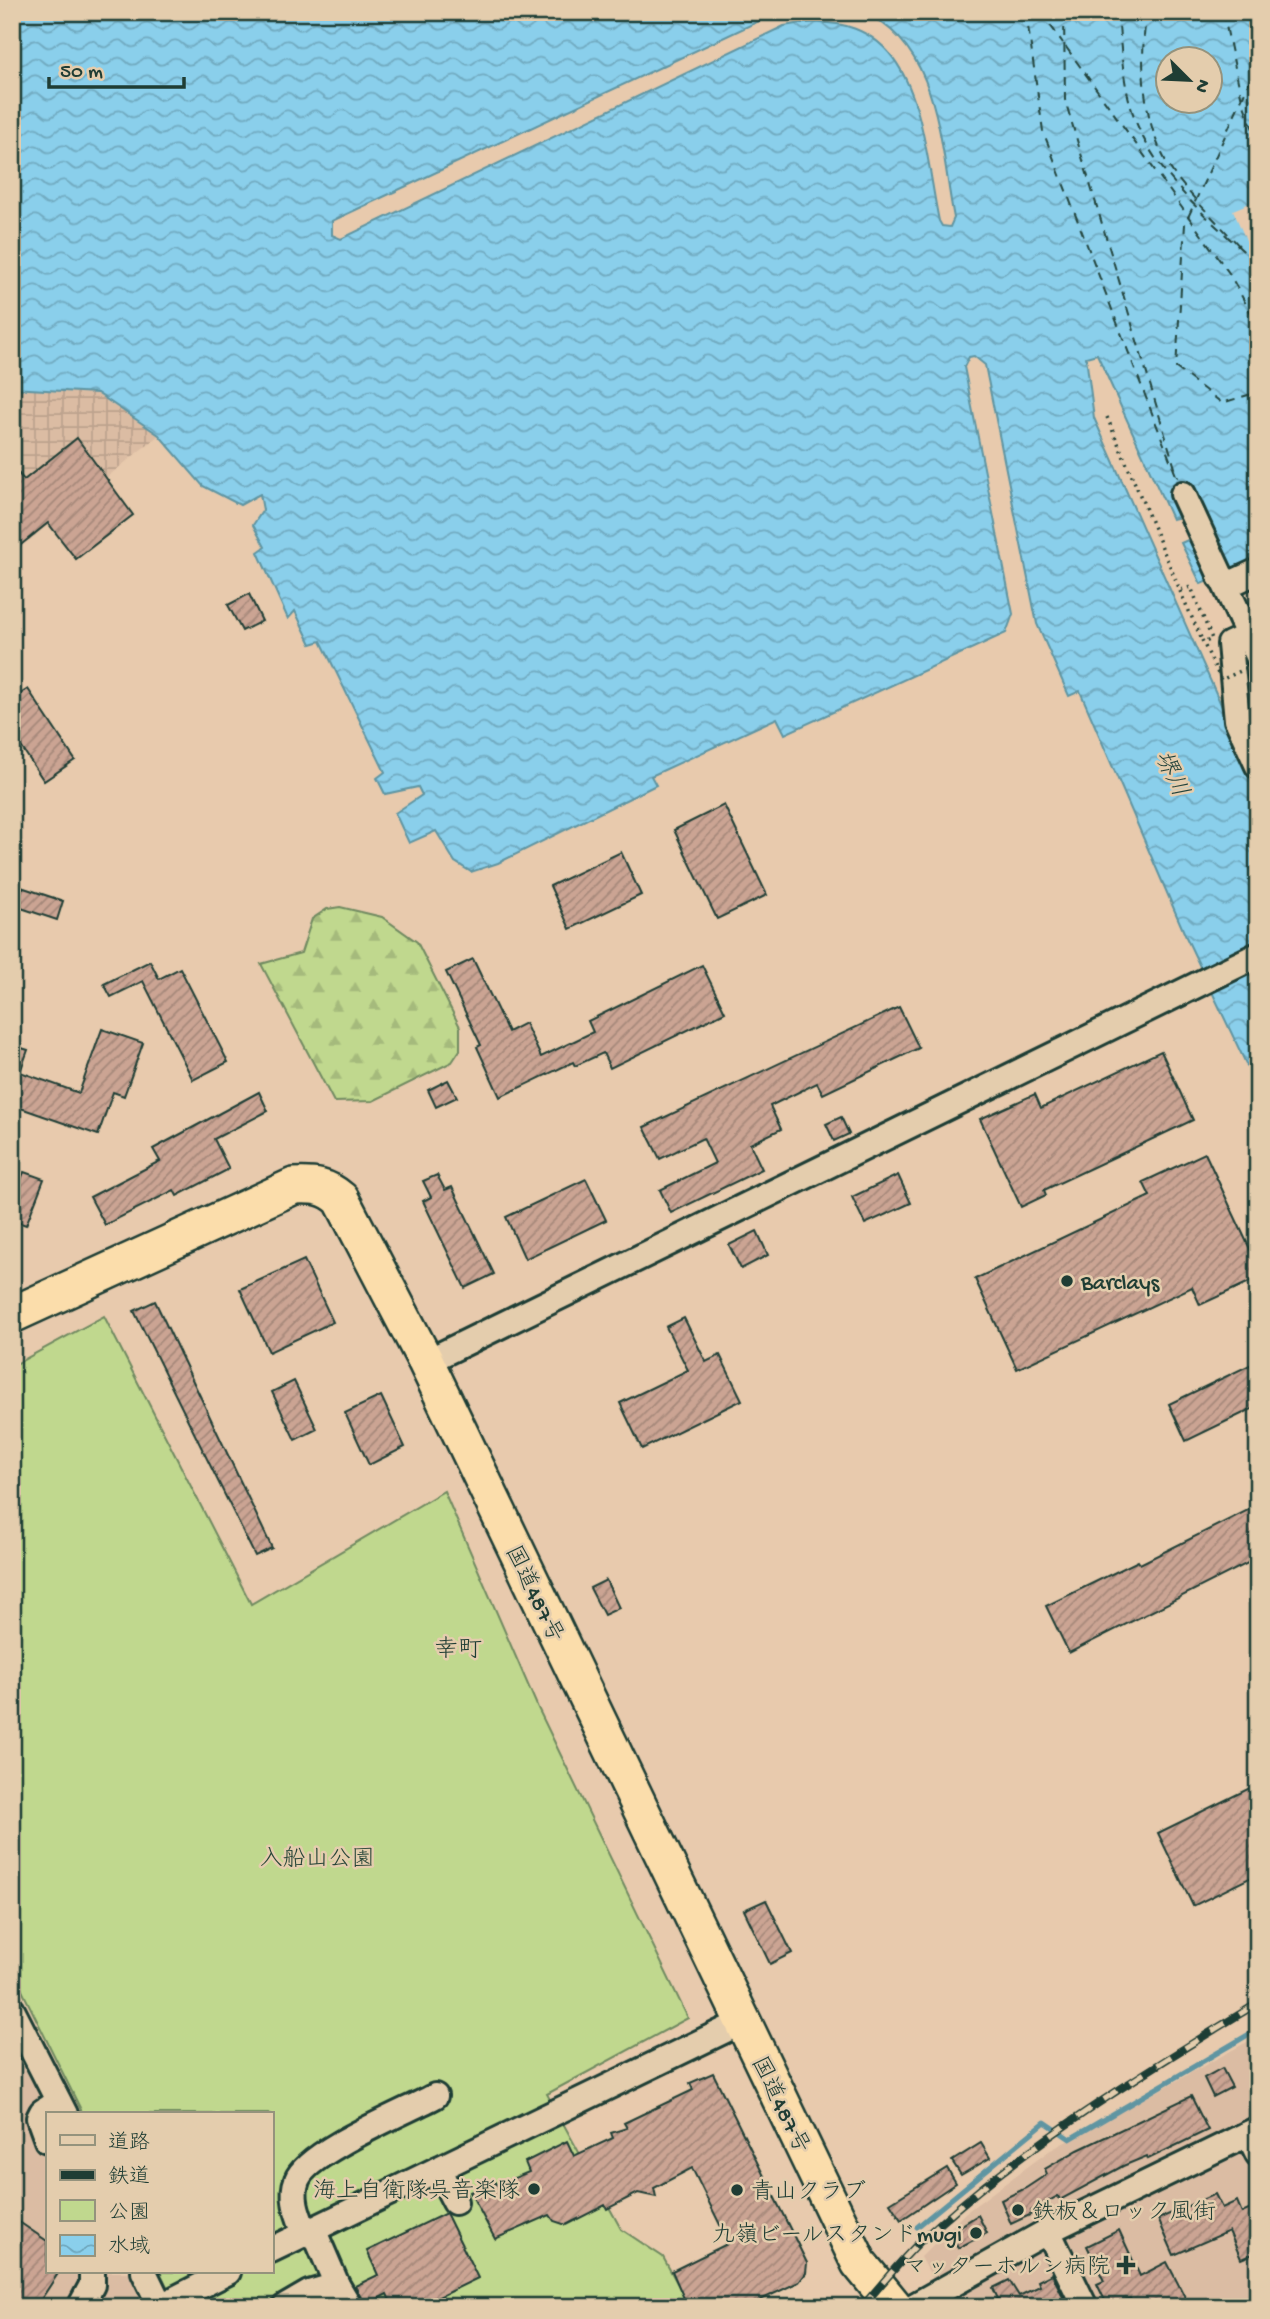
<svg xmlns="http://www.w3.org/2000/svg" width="1270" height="2319" viewBox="0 0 1270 2319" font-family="'Gochi Hand','Klee One',sans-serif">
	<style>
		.built { fill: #dbbca3 }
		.industrial { fill: url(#industrial-grid) }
		.forest { fill: url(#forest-firs); stroke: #708a61; stroke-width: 2 }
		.park { fill: #c0d88e; stroke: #708a61; stroke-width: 2 }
		.water { fill: url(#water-waves); stroke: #5f95a2; stroke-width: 2; fill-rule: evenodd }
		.pier { fill: #e8caad }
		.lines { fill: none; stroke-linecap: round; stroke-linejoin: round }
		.stream { stroke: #5f95a2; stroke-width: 5 }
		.ferry { stroke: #24443d; stroke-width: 2; stroke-dasharray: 9 7; stroke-linecap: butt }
		.building { fill: url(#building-hatch); stroke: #1f3d34; stroke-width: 2 }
		.minor-casing { stroke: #1f3d34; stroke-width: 30 }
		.highway-casing { stroke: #1f3d34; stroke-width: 40 }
		.path { stroke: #1f3d34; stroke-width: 3.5; stroke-dasharray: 2 5; stroke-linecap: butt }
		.minor { stroke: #e4cdad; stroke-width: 24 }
		.highway { stroke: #fbddab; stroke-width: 35 }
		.rail-casing { stroke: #1f3d34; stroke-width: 8 }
		.rail { stroke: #e4cdad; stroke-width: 5; stroke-dasharray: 16; stroke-linecap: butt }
		.path-bridge { stroke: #1f3d34; stroke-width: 3.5; stroke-dasharray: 2 5; stroke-linecap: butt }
		.poi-dot { fill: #1f3d34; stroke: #e4cdad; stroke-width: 2.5 }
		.labels { text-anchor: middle; stroke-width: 5; stroke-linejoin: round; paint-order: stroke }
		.poi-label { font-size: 23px; fill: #1f3d34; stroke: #e4cdad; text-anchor: start }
		.street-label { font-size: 23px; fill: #1f3d34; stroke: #e4cdad }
		.park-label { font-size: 23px; fill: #274538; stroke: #e4cdad }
		.water-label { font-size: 24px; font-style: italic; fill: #24443d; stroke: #e4cdad }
		.neighbourhood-label { font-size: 24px; fill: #1f3d34; stroke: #e4cdad }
	</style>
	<defs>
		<pattern id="industrial-grid" width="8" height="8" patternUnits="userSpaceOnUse" patternTransform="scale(1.75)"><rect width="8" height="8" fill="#dbbca3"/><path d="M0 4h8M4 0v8" fill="none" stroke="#bca28d"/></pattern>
		<pattern id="forest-firs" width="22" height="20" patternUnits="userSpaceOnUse" patternTransform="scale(1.75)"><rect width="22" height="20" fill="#c0d88e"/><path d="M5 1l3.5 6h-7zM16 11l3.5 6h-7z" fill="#a5ba7b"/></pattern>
		<pattern id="water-waves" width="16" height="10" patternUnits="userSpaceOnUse" patternTransform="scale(1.75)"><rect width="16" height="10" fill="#8acfeb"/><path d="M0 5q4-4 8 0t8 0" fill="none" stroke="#70a9bf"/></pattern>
		<pattern id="building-hatch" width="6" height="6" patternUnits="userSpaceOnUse" patternTransform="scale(1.75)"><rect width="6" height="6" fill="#cba493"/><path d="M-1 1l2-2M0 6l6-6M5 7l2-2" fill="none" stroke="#a48779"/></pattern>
	</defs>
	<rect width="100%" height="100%" fill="#e8caad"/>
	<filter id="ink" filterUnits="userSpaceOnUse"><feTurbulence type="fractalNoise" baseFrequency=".0143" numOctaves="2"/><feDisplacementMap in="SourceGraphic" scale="14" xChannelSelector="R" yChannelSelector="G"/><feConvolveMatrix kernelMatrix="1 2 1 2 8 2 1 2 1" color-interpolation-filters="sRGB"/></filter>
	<g filter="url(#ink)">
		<g class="built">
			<polygon points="12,2036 50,2114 47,2114 47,2272 129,2272 146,2307 12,2307"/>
			<polygon points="1258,2036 1258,2307 948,2307 921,2257 965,2213 1049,2151"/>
		</g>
		<polygon class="industrial" points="12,388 97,393 159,435 12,554"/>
		<polygon class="forest" points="340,907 382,917 417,942 460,1027 460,1050 452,1062 373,1101 334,1102 261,964 301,953 312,919 327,909"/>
		<polygon class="park" points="104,1316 251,1604 444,1491 538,1708 688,2018 547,2094 621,2229 663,2257 690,2307 177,2307 160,2272 271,2272 271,2114 83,2114 12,1970 12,1366"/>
		<path class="water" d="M 12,12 L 778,12 L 332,221 L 332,235 L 341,239 L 784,26 C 920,0 920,127 939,221 L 942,226 L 950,227 L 954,218 C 940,146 940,44 862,12 L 1258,12 L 1258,560 L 1201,584 L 1181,543 L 1190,539 L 1181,517 L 1172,519 L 1097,354 L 1086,357 L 1094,418 L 1258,788 L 1258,1089 L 1186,937 L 1080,691 L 1069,696 L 1037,624 L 985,365 L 974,356 L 969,357 L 964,367 L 1013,614 L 1006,633 L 785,734 L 777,718 L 651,776 L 656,785 L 498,863 L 471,872 L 455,862 L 436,831 L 409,843 L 395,813 L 422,795 L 418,787 L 385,794 L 377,778 L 385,772 L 321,641 L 311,644 L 295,611 L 288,619 L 258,552 L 265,547 L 253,525 L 263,510 L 260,494 L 240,505 L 203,486 L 159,435 L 97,393 L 12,388 ZM 1168,60 L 1210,60 L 1210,102 L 1168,102 Z"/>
		<polygon class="pier" points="1257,200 1258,202 1258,268 1233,210"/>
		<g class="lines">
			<polyline class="stream" points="917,2227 1045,2122 1070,2139 1258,2029"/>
			<g class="ferry">
				<polyline points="1026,12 1043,131 1179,483"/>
				<polyline points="1041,12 1063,43"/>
				<polyline points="1064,12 1065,100 1178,478"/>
				<path d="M 1118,12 C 1121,50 1123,94 1139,129 C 1164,184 1214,223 1256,263"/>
				<path d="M 1147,12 C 1138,65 1143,135 1177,178 C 1197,203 1221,226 1243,250"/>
				<polyline points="1223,12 1242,100 1258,142"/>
				<polyline points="1066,47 1229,273 1258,326"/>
				<polyline points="1258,63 1185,224 1176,368 1222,403 1258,392"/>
			</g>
		</g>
		<g class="building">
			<polygon points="77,438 133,515 76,559 48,523 12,552 12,466 24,480"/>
			<polygon points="249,594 262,621 242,631 228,605"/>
			<polygon points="28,689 75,760 44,781 12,733 12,699"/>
			<polygon points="724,805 767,895 717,919 674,830"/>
			<polygon points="621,852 641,895 570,929 550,886"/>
			<polygon points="12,884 63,901 57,920 12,905"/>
			<polygon points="473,959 508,1032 525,1023 541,1057 593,1032 588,1021 702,965 725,1012 610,1068 603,1053 575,1066 573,1062 500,1097 477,1047 481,1045 446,972"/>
			<polygon points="150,961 159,979 180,968 228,1062 193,1080 143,981 111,997 104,984"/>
			<polygon points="899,1007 919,1048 823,1094 817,1083 770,1106 781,1129 750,1144 762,1169 671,1213 660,1190 715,1163 703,1138 660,1159 644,1127"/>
			<polygon points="102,1029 143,1043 124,1096 113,1092 98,1135 12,1105 12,1045 28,1050 20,1072 79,1093"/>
			<polygon points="1161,1051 1193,1120 1044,1190 1046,1195 1021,1207 980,1119 1035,1094 1041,1108"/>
			<polygon points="448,1080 457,1097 436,1107 428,1090"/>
			<polygon points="259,1092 268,1111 214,1139 229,1169 177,1196 174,1190 105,1225 90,1197 160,1161 153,1149"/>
			<polygon points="841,1117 849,1134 834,1141 826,1124"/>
			<polygon points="1205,1153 1258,1266 1258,1278 1200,1305 1192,1287 1017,1369 975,1279 1150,1196 1143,1182"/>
			<polygon points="24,1172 44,1179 26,1225 12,1220 12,1202"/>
			<polygon points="437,1175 445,1190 452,1187 494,1274 465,1288 423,1201 431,1197 423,1181"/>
			<polygon points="898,1175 911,1203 865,1224 852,1197"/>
			<polygon points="586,1179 606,1220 525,1259 506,1217"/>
			<polygon points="757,1231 768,1255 741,1269 729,1245"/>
			<polygon points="304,1260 333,1322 269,1352 240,1289"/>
			<polygon points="155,1301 272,1548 255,1556 134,1311"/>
			<polygon points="684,1318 706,1362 720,1355 742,1400 642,1449 620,1403 688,1370 666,1327"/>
			<polygon points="1258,1361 1258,1406 1186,1441 1169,1404"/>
			<polygon points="294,1381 317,1429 295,1440 272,1392"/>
			<polygon points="381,1396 405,1447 369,1465 345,1413"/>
			<polygon points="1258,1505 1258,1558 1069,1653 1046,1606 1138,1561 1140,1564"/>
			<polygon points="606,1580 619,1608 604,1615 590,1588"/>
			<polygon points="1258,1784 1258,1874 1193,1906 1158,1833"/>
			<polygon points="766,1900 792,1953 770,1964 744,1910"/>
			<polygon points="1222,2068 1232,2087 1213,2097 1204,2078"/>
			<polygon points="713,2073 807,2263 806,2273 799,2282 746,2307 694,2307 692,2302 686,2303 672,2271 729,2243 692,2168 654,2188 656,2197 638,2193 607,2209 605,2205 566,2225 554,2221 550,2215 495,2239 470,2192 494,2181 497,2185 529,2172 525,2162 567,2141 574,2156 613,2138 611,2133 627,2128 624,2123 693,2090 690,2083"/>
			<polygon points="1191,2096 1208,2130 1148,2159 1147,2156 1123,2166 1060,2200 1058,2196 1031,2211 1032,2214 1011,2224 1001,2200 1026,2188 1047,2174 1045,2169 1078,2150"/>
			<polygon points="981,2143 990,2158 961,2175 952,2161"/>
			<polygon points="947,2168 956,2183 901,2220 890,2203"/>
			<polygon points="1215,2194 1222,2208 1237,2201 1242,2213 1258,2206 1258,2252 1241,2259 1229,2231 1174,2255 1158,2219"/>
			<polygon points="446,2213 478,2278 418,2307 393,2307 387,2294 365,2306 355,2286 378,2275 367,2251"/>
			<polygon points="978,2215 987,2233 958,2248 951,2232"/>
			<polygon points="12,2217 47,2241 47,2272 59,2272 36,2307 12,2307"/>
			<polygon points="1119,2230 1140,2276 1167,2262 1190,2307 1134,2307 1130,2298 1108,2307 1097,2284 1104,2281 1087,2246"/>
			<polygon points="1052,2274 1068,2307 982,2307 998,2299 993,2288 1009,2280 1019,2296 1040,2286 1038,2281"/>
		</g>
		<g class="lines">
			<g class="minor-casing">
				<g id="minor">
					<polyline points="1183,494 1258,656"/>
					<polyline points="1220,577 1232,583 1258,571"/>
					<polyline points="1258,631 1230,644 1237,720 1258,766"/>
					<polyline points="426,1362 1258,955"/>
					<polyline points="12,2010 65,2114"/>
					<polyline points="1248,2134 1258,2154"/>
					<polyline points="47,2140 39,2118 42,2112 58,2101"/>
					<polyline points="438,2169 455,2202"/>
					<polyline points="313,2229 337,2285 350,2307"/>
					<polyline points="1048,2231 1085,2307"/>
					<path d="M 305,2233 C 299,2217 290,2198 297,2180 C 307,2152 405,2112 435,2096"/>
					<polyline points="271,2250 742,2022"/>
					<polyline points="144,2272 161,2307"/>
					<polyline points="161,2306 228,2272"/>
					<polyline points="80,2307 92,2285 92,2272"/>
					<polyline points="285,2307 309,2293 337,2285"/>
					<polyline points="912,2307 1048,2231 1258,2129"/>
				</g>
			</g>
			<g class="highway-casing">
				<path id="highway" d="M 12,1315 L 294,1186 C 314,1185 326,1186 341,1199 L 426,1362 L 859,2263 L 895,2307"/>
			</g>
			<g class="path">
				<polyline points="1256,263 1258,263"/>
				<polyline points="1107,417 1180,590 1191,587 1212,639 1203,643"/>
				<polyline points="1180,591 1202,640"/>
			</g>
			<use href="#minor" class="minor"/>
			<use href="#highway" class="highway"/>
			<g class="rail-casing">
				<path id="rail" d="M 862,2307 C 886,2279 910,2249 938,2225 C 1035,2138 1147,2071 1258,2003"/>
			</g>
			<use href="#rail" class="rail"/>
			<polyline class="path-bridge" points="1202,640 1221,680 1258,663"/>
		</g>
	</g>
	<g class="poi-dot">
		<circle cx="1067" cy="1281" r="7"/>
		<circle cx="534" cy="2189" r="7"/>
		<circle cx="737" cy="2190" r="7"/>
		<circle cx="1018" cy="2210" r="7"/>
		<circle cx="976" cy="2233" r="7"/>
		<path d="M1122.5 2254.5h7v7h7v7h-7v7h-7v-7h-7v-7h7z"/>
	</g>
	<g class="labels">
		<g class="poi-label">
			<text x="1081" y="1289">Barclays</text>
			<text x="520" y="2197" text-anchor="end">海上自衛隊呉音楽隊</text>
			<text x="751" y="2198">青山クラブ</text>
			<text x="1032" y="2218">鉄板＆ロック風街</text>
			<text x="962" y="2241" text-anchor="end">九嶺ビールスタンドmugi</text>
			<text x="1110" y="2273" text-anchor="end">マッターホルン病院</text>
		</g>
		<g class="street-label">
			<text transform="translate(536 1593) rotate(64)" y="8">国道487号</text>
			<text transform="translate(782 2104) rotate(64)" y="8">国道487号</text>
		</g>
		<g class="park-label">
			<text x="317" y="1865">入船山公園</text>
		</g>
		<g class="water-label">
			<text transform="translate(1173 773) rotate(65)" y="8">堺川</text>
		</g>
		<g class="neighbourhood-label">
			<text x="458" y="1656">幸町</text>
		</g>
	</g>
	<rect width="1270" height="2319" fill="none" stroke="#e4cdad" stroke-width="42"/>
	<rect x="21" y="21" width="1228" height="2277" fill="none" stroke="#1f3d34" stroke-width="2.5" filter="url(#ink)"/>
	<rect x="46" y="2112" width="228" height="161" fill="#e4cdad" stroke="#95937d" stroke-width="2"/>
	<rect x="60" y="2135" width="35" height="10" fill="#e4cdad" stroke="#95937d" stroke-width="2"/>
	<text x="108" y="2148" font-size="21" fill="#1f3d34">道路</text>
	<rect x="60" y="2170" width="35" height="10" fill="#1f3d34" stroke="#95937d" stroke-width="2"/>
	<text x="108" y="2182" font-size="21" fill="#1f3d34">鉄道</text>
	<rect x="60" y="2200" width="35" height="21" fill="#c0d88e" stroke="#95937d" stroke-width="2"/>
	<text x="108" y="2218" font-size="21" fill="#1f3d34">公園</text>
	<rect x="60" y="2235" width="35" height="21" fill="url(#water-waves)" stroke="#95937d" stroke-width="2"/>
	<text x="108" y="2252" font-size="21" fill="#1f3d34">水域</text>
	<g transform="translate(1189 80) rotate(114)"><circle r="33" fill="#e4cdad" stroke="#95937d" stroke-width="2"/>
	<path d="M0-5L12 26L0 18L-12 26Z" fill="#1f3d34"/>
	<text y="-10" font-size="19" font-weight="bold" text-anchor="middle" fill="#1f3d34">N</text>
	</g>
	<path d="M49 77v10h135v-10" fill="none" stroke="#1f3d34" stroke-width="3.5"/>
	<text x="60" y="77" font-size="21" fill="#1f3d34" stroke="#e4cdad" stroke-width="5" paint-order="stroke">50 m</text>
</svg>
